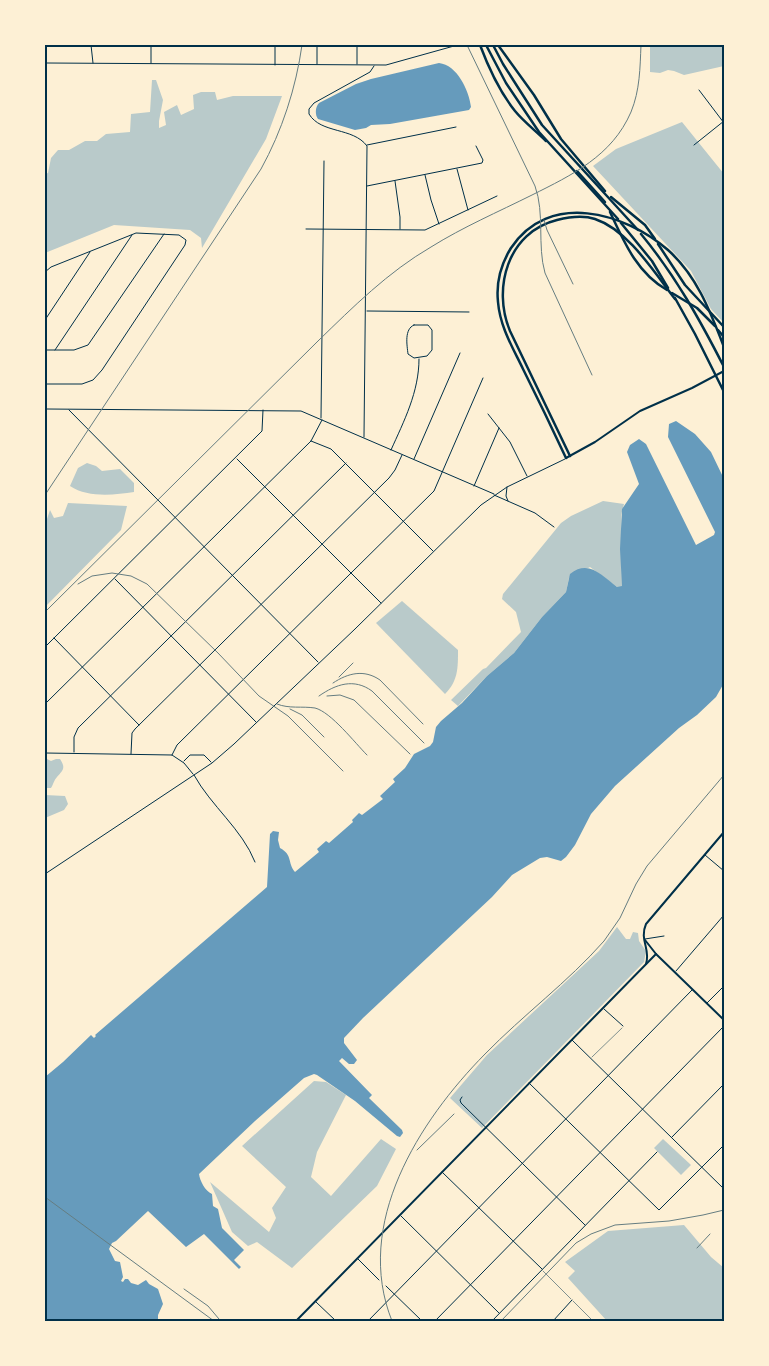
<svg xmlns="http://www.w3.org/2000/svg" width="769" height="1366" viewBox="0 0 769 1366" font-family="Jost,sans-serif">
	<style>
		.green { fill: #b9caca }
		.water { fill: #669bbc }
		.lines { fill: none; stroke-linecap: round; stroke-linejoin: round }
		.service { stroke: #003049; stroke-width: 0.5 }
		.minor { stroke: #003049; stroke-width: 1 }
		.tertiary { stroke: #003049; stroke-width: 1 }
		.secondary { stroke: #003049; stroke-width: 2 }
		.primary { stroke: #003049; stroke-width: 2 }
		.motorway { stroke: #003049; stroke-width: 2.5 }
		.rail { stroke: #657d81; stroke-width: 1 }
		.neatline { fill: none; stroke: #003049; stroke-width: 2 }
	</style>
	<rect width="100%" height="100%" fill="#fdf0d5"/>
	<g class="green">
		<polygon points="650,45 724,45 724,66 684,75 674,71 668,70 660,73 650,72"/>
		<polygon points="152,80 156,80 163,100 159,121 159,128 166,125 164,112 177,105 181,115 194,109 193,95 201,92 215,92 217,100 233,96 282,96 266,139 202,248 201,238 190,230 114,225 45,253 45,174 48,173 51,158 58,150 69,150 85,141 97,141 106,134 130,132 131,114 150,112"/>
		<polygon points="682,122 724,174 724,323 711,309 691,271 593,166 616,149"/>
		<path d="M 87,463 L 96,466 L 102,471 L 120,469 L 134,483 L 134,492 C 114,495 88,498 70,486 L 78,468 Z"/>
		<polygon points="603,501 624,504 621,515 622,587 617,587 590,567 569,578 566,592 542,617 514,653 487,676 458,706 451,700 483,669 486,668 521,632 516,612 502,599 503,594 561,523 571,516"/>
		<polygon points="68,503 127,506 121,530 45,607 45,525 50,510 54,518 63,516"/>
		<path d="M 402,601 L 458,650 C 458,668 458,681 445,694 L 376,623 Z"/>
		<path d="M 45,758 L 51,761 L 56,759 L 60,759 C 66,768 63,770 57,777 C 54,780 53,785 51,788 L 45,788 Z"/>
		<polygon points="45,795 65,796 68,804 64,810 45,818"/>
		<polygon points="617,927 626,939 630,939 633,932 638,933 639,941 646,951 644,962 482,1128 450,1098 487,1055 599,951"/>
		<polygon points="314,1081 326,1082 346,1095 317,1152 311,1177 331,1196 381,1139 396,1149 377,1186 292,1268 257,1242 248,1246 232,1232 210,1182 269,1232 276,1218 272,1208 286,1187 242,1146"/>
		<polygon points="663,1139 691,1165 681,1175 654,1148"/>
		<polygon points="684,1225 711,1257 724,1268 724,1321 607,1321 568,1278 575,1271 565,1262 608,1231"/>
	</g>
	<g class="water">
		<path d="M 439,63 C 457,65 469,90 471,107 L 469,110 L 390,124 L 371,125 L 366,128 L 355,130 L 318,119 C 315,115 315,107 319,103 L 356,84 L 371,79 Z"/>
		<path d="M 676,421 L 695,434 L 711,452 L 724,479 L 724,683 L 716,697 L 697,715 L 679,728 L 615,786 L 591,814 L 575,845 L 566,857 L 561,861 L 547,857 L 540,858 L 512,875 L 492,897 L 363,1018 L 344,1038 L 344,1043 L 357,1060 L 354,1064 L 349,1064 L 342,1058 L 339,1061 L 372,1095 L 369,1098 L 402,1130 L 403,1133 L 400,1137 L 397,1136 L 355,1101 L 317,1075 L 314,1074 L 304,1078 L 255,1121 L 199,1174 C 200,1181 205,1191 212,1194 L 213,1206 L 218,1209 L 222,1228 L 244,1250 L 234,1260 L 241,1267 L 239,1269 L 204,1234 L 186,1247 L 148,1211 L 116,1241 L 112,1243 L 109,1249 L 115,1261 L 120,1262 L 123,1277 L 121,1281 L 123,1282 L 125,1279 L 128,1279 L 131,1283 L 138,1285 L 146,1280 L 149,1284 L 158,1289 L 163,1304 L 158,1315 L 158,1321 L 148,1319 L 134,1321 L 45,1321 L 45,1077 L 63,1062 L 91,1035 L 94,1038 L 96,1036 L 95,1035 L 267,887 L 270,834 L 273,831 L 279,832 L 278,840 L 280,848 C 293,855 287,862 295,872 L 319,852 L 317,849 L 326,841 L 329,843 L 353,822 L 352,820 L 359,813 L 362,815 L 383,799 L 380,796 L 395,782 L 393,779 L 405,768 L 414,754 L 430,746 L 433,742 L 436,727 L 441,721 L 462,703 L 487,676 L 514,653 L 542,617 L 566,592 L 570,574 C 589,559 602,576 617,587 L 622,586 L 620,549 L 622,509 L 639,484 L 627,452 L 630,445 L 639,439 L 646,444 L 696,545 L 714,535 L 715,532 L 668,437 L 669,424 Z"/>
	</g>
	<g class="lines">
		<g class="service">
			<polyline points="592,1057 622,1028"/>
			<polyline points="543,1271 571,1299"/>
			<polyline points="573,1301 593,1321"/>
		</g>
		<g class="minor">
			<polyline points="91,45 93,63"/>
			<polyline points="151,63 151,45"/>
			<polyline points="317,64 317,45"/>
			<polyline points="357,64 357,45"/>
			<polyline points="275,65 275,45"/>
			<polyline points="699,90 724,123"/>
			<polyline points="367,145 456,127"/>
			<polyline points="694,145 724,121"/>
			<polyline points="457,169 468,210"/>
			<polyline points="425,175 431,200 439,224"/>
			<polyline points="395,181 400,217 400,229"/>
			<polyline points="367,186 482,163 483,160 476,146"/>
			<polyline points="306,229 425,230 497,196"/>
			<polyline points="45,272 51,267 136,233 179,235 186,240 185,245 102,370 93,380 82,384 45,384"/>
			<polyline points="367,311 469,312"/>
			<polyline points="45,320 90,252"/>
			<path d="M 414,325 L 428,325 L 432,330 L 432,350 L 427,356 L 414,358 L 408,354 C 407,345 404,329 414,325 Z"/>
			<polyline points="45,350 74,350 88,345 164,234"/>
			<polyline points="55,350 132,235"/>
			<polyline points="69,410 318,662"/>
			<polyline points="488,414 510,442 527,476"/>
			<polyline points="321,418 324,161"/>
			<path d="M 364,437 L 367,146 C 353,127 321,134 309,114 L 309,109 L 314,103 L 370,72 L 374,66"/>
			<polyline points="311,441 331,449 433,551"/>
			<path d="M 391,450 C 404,421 419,392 419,359"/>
			<polyline points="237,459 381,603"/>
			<polyline points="414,459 460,353"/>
			<polyline points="474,486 499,428"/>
			<polyline points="494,495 535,513 554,527"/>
			<polyline points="115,579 256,722"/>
			<polyline points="54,638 139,725"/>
			<polyline points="45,647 260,433 262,431 263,410"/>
			<polyline points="45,704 311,441 322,420"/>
			<polyline points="74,752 74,737 78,728 346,463"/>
			<polyline points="131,754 132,733 135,729 389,478 395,470 402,455"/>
			<polyline points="172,755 177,745 434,491 483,378"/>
			<polyline points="184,761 190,755 204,755 211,762"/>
			<path d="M 194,775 C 211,806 242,829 255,862"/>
			<polyline points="705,855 724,871"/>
			<polyline points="645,939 664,936"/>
			<polyline points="676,971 724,915"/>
			<polyline points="604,1009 623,1026"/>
			<polyline points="572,1040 724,1189"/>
			<polyline points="529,1083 659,1210 724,1145"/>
			<polyline points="462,1097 460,1100 461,1103 585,1225"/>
			<polyline points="672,1137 724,1084"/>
			<polyline points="442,1172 542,1269"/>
			<polyline points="401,1216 499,1313"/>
			<polyline points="358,1259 379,1280"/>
			<polyline points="386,1286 422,1321"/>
			<polyline points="316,1302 336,1321"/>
			<polyline points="368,1321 692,990"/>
			<polyline points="435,1321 724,1026"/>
			<polyline points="492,1321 657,1152"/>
			<polyline points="553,1321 572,1300"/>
		</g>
		<g class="tertiary">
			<polyline points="45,63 386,65 454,46"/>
			<polyline points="45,409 301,411 494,494"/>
			<polyline points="507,487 506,496 508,501"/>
			<polyline points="45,753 172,755 184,763 193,774"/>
			<polyline points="45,874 212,763 234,744 355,629 481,505 507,487 565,459"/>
			<polyline points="707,1003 724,986"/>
		</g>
		<g class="secondary">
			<polyline points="645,940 656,954 724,1020"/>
			<path d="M 646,964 C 651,949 639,940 646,924 L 724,832"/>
			<polyline points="296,1321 656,954"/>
		</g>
		<polyline class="primary" points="566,458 595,442 640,411 692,388 724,371"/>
		<g class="motorway">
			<path d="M 480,45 C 489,69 499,91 515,111 C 524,122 536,131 546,141"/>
			<polyline points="486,45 506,83 539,132 618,219"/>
			<polyline points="493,45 503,64 542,125 638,230"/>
			<polyline points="498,45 534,95 561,139 605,191"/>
			<polyline points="577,171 605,202"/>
			<polyline points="611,197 645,225 655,239"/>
			<path d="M 610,212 C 624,242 637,273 667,290"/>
			<polyline points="621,223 652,261 668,288"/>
			<path d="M 641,234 C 675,275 700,320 724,367"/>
			<polyline points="658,244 685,285 724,327"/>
			<polyline points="672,293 697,308 715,326"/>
			<polyline points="675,298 695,334 724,392"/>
			<polyline points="718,330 724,337"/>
			<path d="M 570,456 L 510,331 C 492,288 508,232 557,220 C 569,217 583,215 595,219 C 628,230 654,272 675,299"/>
			<path d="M 566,458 C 552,428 538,399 523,369 C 513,348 500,327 498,302 C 496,283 501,264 511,248 C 549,191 624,212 668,250 C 697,276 710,311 724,347"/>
		</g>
		<g class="rail">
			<path d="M 467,45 L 535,186 C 545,214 537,245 545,273 L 592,375"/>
			<polyline points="544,220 547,230 573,284"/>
			<path d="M 45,495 L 261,169 C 282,131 296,88 302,45"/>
			<polyline points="78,584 92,576 112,573 131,576 147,584 218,653 259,696 288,716 343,771"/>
			<path d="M 45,612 L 318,341 C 353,307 388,272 431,247 C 463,227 498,212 532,195 C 572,175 612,156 631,112 C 640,90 640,68 641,45"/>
			<polyline points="339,677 353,663"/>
			<path d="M 333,683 C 348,673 364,669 380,680 L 423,724"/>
			<path d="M 319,696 C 336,684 354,678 372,691 L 424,743"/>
			<polyline points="327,696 340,695 354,700 410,754"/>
			<path d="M 277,704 C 289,709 302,706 315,708 C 331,712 355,743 367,755"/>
			<polyline points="290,709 302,715 324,737"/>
			<polyline points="417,1150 454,1114"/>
			<polyline points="45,1197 214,1321"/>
			<polyline points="697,1248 710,1234"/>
			<polyline points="184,1289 208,1306 219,1319"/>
			<path d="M 392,1321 C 353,1224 419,1121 485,1054 C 523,1015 568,982 604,941 L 620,918 L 636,884 L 647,866 L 724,775"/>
			<polyline points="501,1321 576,1243 591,1234 615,1225 669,1221 703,1215 724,1210"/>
		</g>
	</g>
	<rect width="769" height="1366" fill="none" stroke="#fdf0d5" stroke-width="92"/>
	<rect x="46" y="46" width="677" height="1274" class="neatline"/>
</svg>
